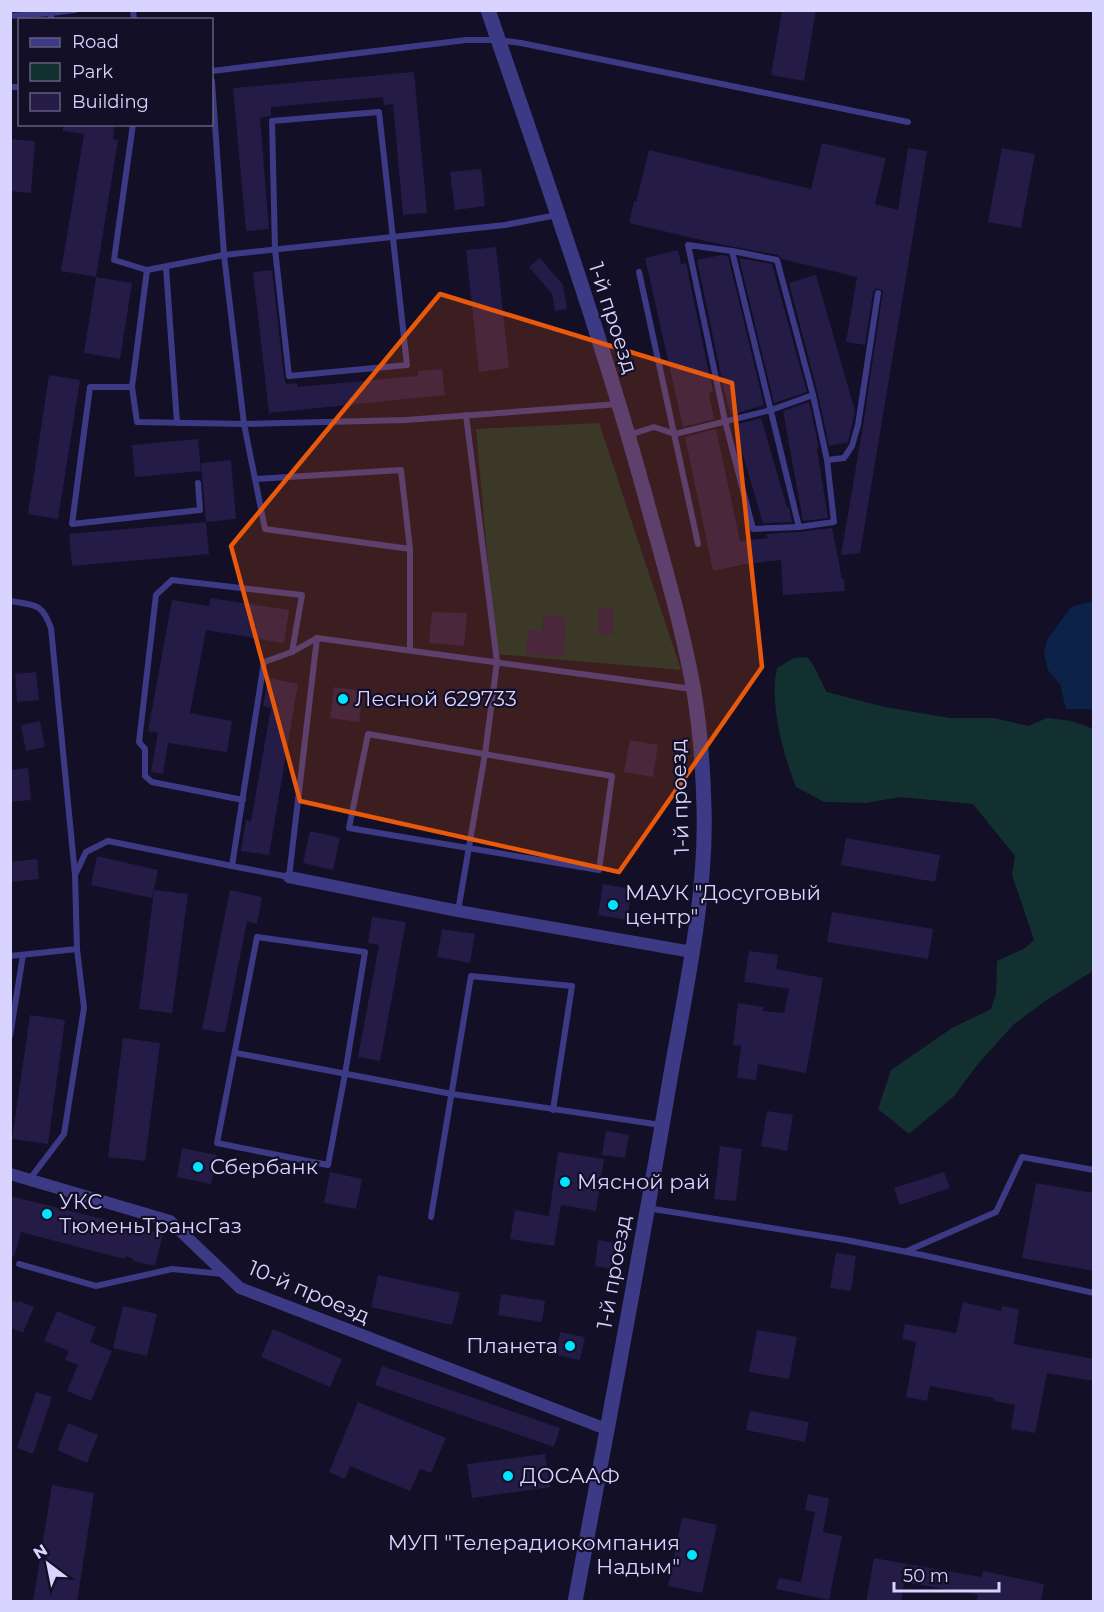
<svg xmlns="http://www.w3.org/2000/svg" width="1104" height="1612" viewBox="0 0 1104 1612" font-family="Montserrat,sans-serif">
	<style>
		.green { fill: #12302f }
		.water { fill: #0c2248 }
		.building { fill: #241b47 }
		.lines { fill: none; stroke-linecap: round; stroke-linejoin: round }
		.service { stroke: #3d3a85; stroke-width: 6 }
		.minor { stroke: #3d3a85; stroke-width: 12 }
		.tertiary { stroke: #3d3a85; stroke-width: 15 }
		.marked { fill: #e8590c; fill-opacity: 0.2; stroke: #e8590c; stroke-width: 4.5; stroke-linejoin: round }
		.poi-dot { fill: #00e5ff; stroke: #130f26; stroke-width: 2 }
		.labels { text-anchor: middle; stroke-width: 4.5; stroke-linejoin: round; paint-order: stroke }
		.street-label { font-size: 21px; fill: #d9d4ff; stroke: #130f26 }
		.poi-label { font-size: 21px; fill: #d9d4ff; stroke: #130f26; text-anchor: start }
	</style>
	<rect width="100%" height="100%" fill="#130f26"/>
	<g class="green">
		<polygon points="599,423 681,670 496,654 476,429"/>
		<path d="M 807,657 C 817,667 819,680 827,692 L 885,707 L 950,718 L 994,718 L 1028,726 L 1047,718 L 1072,721 L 1091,728 L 1093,732 L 1093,971 L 1045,1001 L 1013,1025 L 978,1064 L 954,1096 L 909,1134 L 878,1109 L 891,1070 L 952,1028 L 991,1009 L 996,993 L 997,961 L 1025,948 L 1034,940 L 1012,875 L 1015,856 L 973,804 L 900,797 L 866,803 L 824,802 L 796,787 C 783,755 769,701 777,668 L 794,658 Z"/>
	</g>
	<polygon class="water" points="1093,601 1093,709 1066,709 1060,684 1048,670 1044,653 1047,640 1071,607"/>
	<g class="building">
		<polygon points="782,10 816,10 804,81 771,75"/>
		<polygon points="414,72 427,213 403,215 393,104 384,105 383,97 271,107 271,116 260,118 269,229 246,231 233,88"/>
		<polygon points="63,124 115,124 113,139 118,140 96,277 61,271 84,134 63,131"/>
		<polygon points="10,139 35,141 31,193 10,191"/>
		<polygon points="822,143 886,158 875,204 898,210 908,148 927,151 860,553 841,555 863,426 883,291 877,288 873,292 865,345 846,342 857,277 782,259 778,255 714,243 629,223 634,201 636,202 649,150 811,189"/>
		<polygon points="1002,148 1035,154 1021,228 988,222"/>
		<polygon points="481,169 485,206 455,210 450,172"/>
		<polygon points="496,247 509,368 479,372 466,250"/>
		<polygon points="678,250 681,264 686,263 713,392 709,393 714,419 683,427 645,258"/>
		<polygon points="721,255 728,256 764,405 731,415 724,390 697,260"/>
		<polygon points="540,258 563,285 567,309 555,311 552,294 529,267"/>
		<polygon points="739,258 772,264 807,392 774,403"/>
		<polygon points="272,270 284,377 286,384 297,383 297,387 418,376 418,371 442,369 445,395 269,413 253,272"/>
		<polygon points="816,275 855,411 848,442 829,446 818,394 789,283"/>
		<polygon points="96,277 132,283 120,359 84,353"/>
		<polygon points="49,375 80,380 58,519 28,514"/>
		<polygon points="809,402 819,448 817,449 828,518 803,521 783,411"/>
		<polygon points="761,418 787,507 789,507 792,522 763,523 734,425"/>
		<polygon points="716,429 740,541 768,538 766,534 799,532 832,528 842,579 844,579 845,591 783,595 781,560 745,564 713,571 685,437"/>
		<polygon points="198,439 201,471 135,477 132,445"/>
		<polygon points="231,460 236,519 206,522 201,463"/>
		<polygon points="206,522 209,554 72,566 69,534"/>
		<polygon points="210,598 289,610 284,643 206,630 190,713 232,721 227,752 168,743 163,774 151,772 158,733 148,731 172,600 209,606"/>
		<polygon points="599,607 614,608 613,635 598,634"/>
		<polygon points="432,612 467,613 464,646 429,643"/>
		<polygon points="543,615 567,617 563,657 526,654 528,630 542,631"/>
		<polygon points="36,672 39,700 17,702 15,674"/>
		<polygon points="268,678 298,684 269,855 241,851 246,820 251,821 271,708 263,706"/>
		<polygon points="334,687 363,691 359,722 330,718"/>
		<polygon points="40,721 45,747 26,751 21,725"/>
		<polygon points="630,740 658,745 653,777 624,772"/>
		<polygon points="28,768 31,800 10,802 10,770"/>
		<polygon points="310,831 340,838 333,870 303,863"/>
		<polygon points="846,838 940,855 935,882 841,865"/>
		<polygon points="97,856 158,870 152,898 91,885"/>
		<polygon points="37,859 39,879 10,882 10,862"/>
		<polygon points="603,884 632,889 627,920 598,915"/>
		<polygon points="154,890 188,894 172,1013 139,1009"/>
		<polygon points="230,890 262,897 257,924 247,921 225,1033 202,1029"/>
		<polygon points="832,912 933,929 928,959 827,942"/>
		<polygon points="372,917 406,922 380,1061 358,1057 379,945 368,943"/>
		<polygon points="442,929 475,934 470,963 437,957"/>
		<polygon points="749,951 778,955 776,969 823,978 806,1073 758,1064 756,1080 737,1078 741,1046 733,1045 738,1003 764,1007 763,1011 784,1013 789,989 744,982"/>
		<polygon points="30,1015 65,1020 48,1144 12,1139"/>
		<polygon points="123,1038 160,1043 145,1161 108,1157"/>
		<polygon points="767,1111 793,1115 787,1151 761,1146"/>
		<polygon points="606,1131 629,1135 625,1158 602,1155"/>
		<polygon points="720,1146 742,1149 736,1201 714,1199"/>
		<polygon points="182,1148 217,1155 211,1184 177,1177"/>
		<polygon points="558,1152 604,1159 596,1211 561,1205 554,1246 510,1239 515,1210 549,1216"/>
		<polygon points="330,1172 362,1179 356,1209 324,1203"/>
		<polygon points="944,1172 950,1188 900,1205 894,1188"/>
		<polygon points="1036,1183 1094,1193 1094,1271 1022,1258"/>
		<polygon points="10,1196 163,1234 155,1266 133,1261 133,1259 126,1256 124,1259 21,1232 14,1257 10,1257"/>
		<polygon points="598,1240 615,1243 611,1269 595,1266"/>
		<polygon points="836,1253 856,1256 851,1291 830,1288"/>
		<polygon points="378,1275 460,1293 452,1325 371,1307"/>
		<polygon points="501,1294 545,1301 542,1322 498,1315"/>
		<polygon points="10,1300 18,1303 19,1301 34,1307 23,1333 10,1327"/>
		<polygon points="963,1302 1001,1311 1002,1306 1019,1309 1014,1344 1094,1359 1094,1381 1047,1373 1035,1433 1011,1429 1015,1405 994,1401 994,1398 930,1386 927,1401 906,1397 916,1342 902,1339 905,1324 956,1333"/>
		<polygon points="123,1306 157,1314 147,1356 113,1348"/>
		<polygon points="57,1311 96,1327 90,1342 112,1351 91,1401 67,1391 78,1365 65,1360 69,1351 44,1341"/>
		<polygon points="273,1329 342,1359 330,1387 261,1357"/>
		<polygon points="757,1330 797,1337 789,1379 749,1372"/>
		<polygon points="560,1332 585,1337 580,1360 556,1355"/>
		<polygon points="382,1366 560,1428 554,1447 375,1385"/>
		<polygon points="36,1392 52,1397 33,1454 17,1448"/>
		<polygon points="358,1402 446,1438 431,1473 420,1469 410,1491 350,1466 345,1479 329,1472"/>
		<polygon points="750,1411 809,1422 805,1442 746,1430"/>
		<polygon points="68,1423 98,1435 87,1463 57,1450"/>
		<polygon points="545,1454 550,1487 472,1498 467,1464"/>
		<polygon points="52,1485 94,1493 77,1602 33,1602"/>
		<polygon points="808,1494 829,1498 823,1532 842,1536 829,1600 776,1589 779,1578 801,1582 815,1512 805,1510"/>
		<polygon points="682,1517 717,1525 702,1593 668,1586"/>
		<polygon points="874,1558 981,1577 983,1571 1044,1584 1041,1602 976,1602 978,1595 904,1582 901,1602 866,1602"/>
	</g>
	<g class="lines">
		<g class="service">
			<polyline points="133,10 134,20"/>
			<polyline points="10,16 51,13"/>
			<polyline points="51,20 51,13 75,10"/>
			<polyline points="212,71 466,40 498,40 521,43 908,122"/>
			<polyline points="212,81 224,255 244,424 265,529 410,549"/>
			<polyline points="10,87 20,87"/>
			<polygon points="379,112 407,365 289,376 275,249 272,121"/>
			<polyline points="133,124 114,260 147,270 224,255 505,225 557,215"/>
			<polygon points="688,245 732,251 777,260 813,395 827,460 834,522 799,527 753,529 725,421"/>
			<polyline points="732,251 799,527"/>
			<polyline points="166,267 177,423"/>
			<polyline points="147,270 132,387 137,422 244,424 406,420 619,404"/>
			<polyline points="639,272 698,544"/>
			<polyline points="132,387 90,387 72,524 200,510 198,483"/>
			<polyline points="629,435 654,427 675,434 771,410 813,395"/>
			<polyline points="827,460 844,458 852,446 858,425 878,293"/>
			<polyline points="256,479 401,470 410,549 410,650"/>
			<path d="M 10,601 C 35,605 42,603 51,628 L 75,875"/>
			<polygon points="368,734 612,776 599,870 349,828"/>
			<polyline points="243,800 152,782 145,776 145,749 139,742 156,595 172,580 302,595 292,652"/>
			<polyline points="232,866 289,877 317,638"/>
			<polyline points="458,911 485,754 497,662 466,415"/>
			<polygon points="257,937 365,952 345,1074 328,1165 217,1143"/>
			<polyline points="10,956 77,949"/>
			<polyline points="10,1036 23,955"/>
			<polyline points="236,1053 452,1094 661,1125"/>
			<polyline points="29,1180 64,1134 84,1008 77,949 75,875 86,852 108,841 232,866 264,662 292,652 317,638 692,689"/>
			<polyline points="647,1208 846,1240 922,1255 1094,1293"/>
			<polyline points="431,1217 471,976 572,986 553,1110"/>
			<polyline points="907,1251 996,1212 1022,1157 1094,1170"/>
			<polyline points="19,1264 96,1286 172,1269 223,1274"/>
		</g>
		<g class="minor">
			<polyline points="289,877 458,911 692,952"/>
			<polyline points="10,1174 170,1221 240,1288 606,1429"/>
		</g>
		<path class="tertiary" d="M 488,10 C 543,171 600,331 645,495 C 662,558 681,621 693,686 C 700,726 703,767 704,808 C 707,897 684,997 669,1085 C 640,1257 607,1429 575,1602"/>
	</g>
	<path class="marked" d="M 440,294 L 732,383 L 762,667 L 619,872 L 300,801 L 231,546 Z"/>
	<g class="poi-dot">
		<circle cx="343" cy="699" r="6"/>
		<circle cx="613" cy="905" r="6"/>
		<circle cx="198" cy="1167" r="6"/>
		<circle cx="565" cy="1182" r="6"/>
		<circle cx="47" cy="1214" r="6"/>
		<circle cx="570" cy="1346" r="6"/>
		<circle cx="508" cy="1476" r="6"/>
		<circle cx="692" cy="1555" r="6"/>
	</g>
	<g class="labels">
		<g class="street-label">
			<text transform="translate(613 318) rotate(72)" y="7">1-й проезд</text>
			<text transform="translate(680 797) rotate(-92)" y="7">1-й проезд</text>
			<text transform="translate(614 1272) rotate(-80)" y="7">1-й проезд</text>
			<text transform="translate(309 1292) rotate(23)" y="7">10-й проезд</text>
		</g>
		<g class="poi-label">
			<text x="355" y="706">Лесной 629733</text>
			<text x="625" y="900">МАУК "Досуговый<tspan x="625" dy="24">центр"</tspan></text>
			<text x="210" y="1174">Сбербанк</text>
			<text x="577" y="1189">Мясной рай</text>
			<text x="59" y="1209">УКС<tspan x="59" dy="24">ТюменьТрансГаз</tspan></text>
			<text x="558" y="1353" text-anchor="end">Планета</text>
			<text x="520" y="1483">ДОСААФ</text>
			<text x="680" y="1550" text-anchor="end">МУП "Телерадиокомпания<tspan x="680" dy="24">Надым"</tspan></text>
		</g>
	</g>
	<rect width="1104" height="1612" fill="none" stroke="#d9d4ff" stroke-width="24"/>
	<rect x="18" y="18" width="195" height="108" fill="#130f26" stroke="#625e7d" stroke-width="1.5"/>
	<rect x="30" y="38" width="30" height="9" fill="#3d3a85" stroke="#625e7d" stroke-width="1.5"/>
	<text x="72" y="48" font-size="18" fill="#d9d4ff">Road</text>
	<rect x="30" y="63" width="30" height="18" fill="#12302f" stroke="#625e7d" stroke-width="1.5"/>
	<text x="72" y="78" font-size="18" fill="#d9d4ff">Park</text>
	<rect x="30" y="93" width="30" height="18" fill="#241b47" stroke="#625e7d" stroke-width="1.5"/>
	<text x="72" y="108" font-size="18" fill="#d9d4ff">Building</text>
	<g transform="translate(48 1564) rotate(328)" stroke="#130f26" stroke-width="4.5" paint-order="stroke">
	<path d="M0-4.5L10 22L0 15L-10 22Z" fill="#d9d4ff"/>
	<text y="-9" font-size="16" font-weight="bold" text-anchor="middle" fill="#d9d4ff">N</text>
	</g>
	<path d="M894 1582v9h105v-9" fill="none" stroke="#d9d4ff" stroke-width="3"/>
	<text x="903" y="1582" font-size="18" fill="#d9d4ff" stroke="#130f26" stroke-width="4.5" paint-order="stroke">50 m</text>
</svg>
